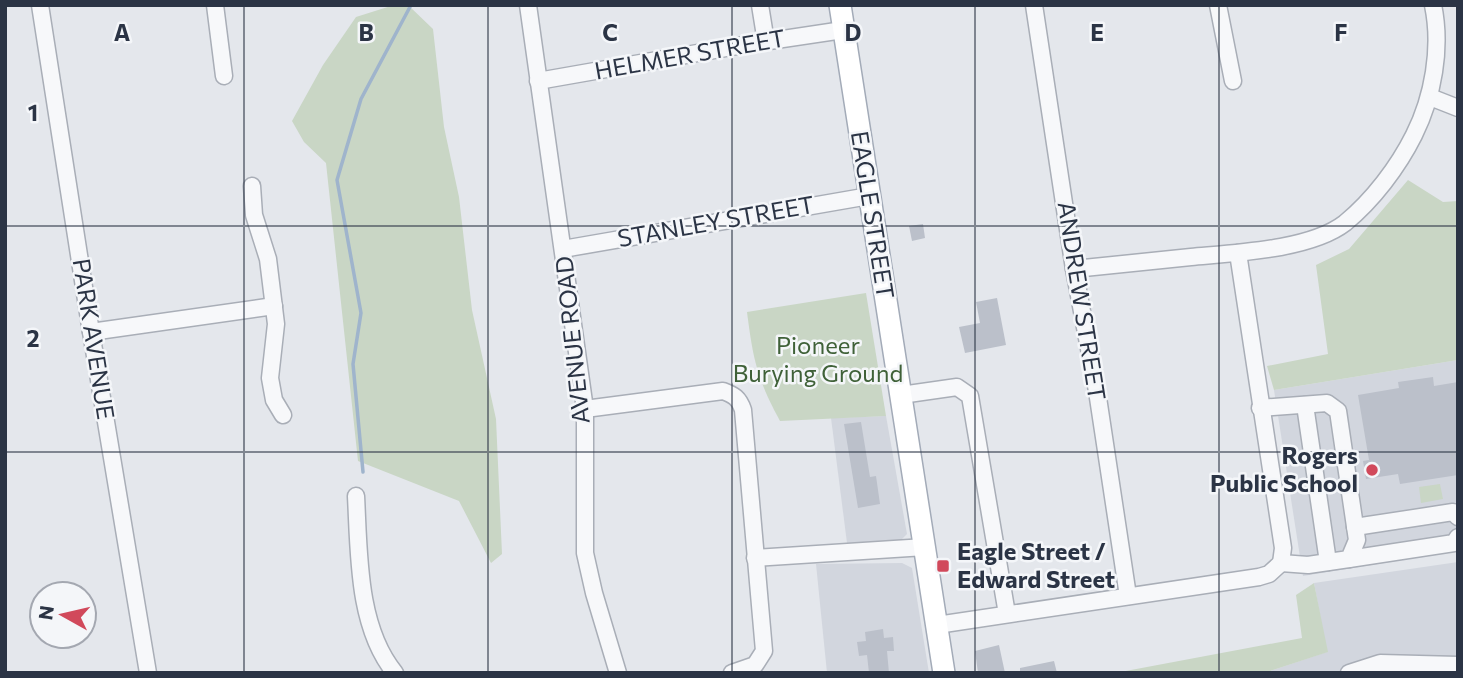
<svg xmlns="http://www.w3.org/2000/svg" width="1463" height="678" viewBox="0 0 1463 678" font-family="Commissioner,sans-serif">
	<style>
		.built { fill: #d2d6de }
		.green { fill: #c9d6c5 }
		.lines { fill: none; stroke-linecap: round; stroke-linejoin: round }
		.stream { stroke: #9fb4cc; stroke-width: 3.5 }
		.building { fill: #bbc0ca }
		.minor-casing { stroke: #a9aeb7; stroke-width: 19 }
		.major-casing { stroke: #a3abb8; stroke-width: 24 }
		.minor { stroke: #f7f8fa; stroke-width: 16 }
		.major { stroke: #fff; stroke-width: 21 }
		.grid { fill: none; stroke: #2b3445; stroke-width: 2; stroke-opacity: 0.55 }
		.poi-dot { fill: #d1495b; stroke: #f4f6f9; stroke-width: 2.5 }
		.labels { text-anchor: middle; stroke-width: 5; stroke-linejoin: round; paint-order: stroke }
		.street-label { font-size: 24px; fill: #2b3445; stroke: #f4f6f9 }
		.park-label { font-size: 24px; fill: #3f6138; stroke: #f4f6f9 }
		.poi-label { font-size: 24px; font-weight: bold; fill: #2b3445; stroke: #f4f6f9; text-anchor: end }
		.grid-label { font-size: 23px; text-anchor: middle; font-weight: bold; fill: #2b3445; stroke: #f4f6f9; stroke-width: 5; stroke-linejoin: round; paint-order: stroke }
	</style>
	<rect width="100%" height="100%" fill="#e4e7ec"/>
	<g class="built">
		<polygon points="1458,360 1458,551 1303,576 1274,390"/>
		<polygon points="886,416 907,534 900,541 847,543 831,418"/>
		<polygon points="1458,562 1458,673 1264,673 1327,652 1314,583"/>
		<polygon points="902,563 912,568 929,673 827,673 816,564"/>
	</g>
	<g class="green">
		<polygon points="394,5 408,5 433,29 444,127 459,197 472,310 496,419 502,554 491,563 459,501 358,461 326,163 304,142 292,121 323,65 356,17"/>
		<polygon points="1408,180 1443,202 1458,201 1458,360 1274,390 1267,366 1328,354 1316,265 1349,249"/>
		<path d="M 866,293 L 886,416 L 780,421 C 757,379 753,359 747,312 Z"/>
		<polygon points="1440,484 1443,499 1421,503 1419,487"/>
		<polygon points="1314,583 1328,652 1264,673 1115,673 1302,638 1296,595"/>
	</g>
	<g class="lines">
		<polyline class="stream" points="363,472 353,364 361,313 337,180 361,99 411,5"/>
	</g>
	<g class="building">
		<polygon points="923,224 925,238 912,241 909,226"/>
		<polygon points="997,298 1006,345 965,353 959,327 980,323 976,302"/>
		<polygon points="1433,377 1434,386 1458,382 1458,475 1400,484 1398,474 1366,479 1363,461 1369,460 1358,395 1399,388 1398,382"/>
		<polygon points="861,422 870,477 876,476 880,504 858,508 844,424"/>
		<polygon points="883,629 884,638 893,637 894,651 887,651 889,673 869,673 867,655 859,656 857,642 866,641 865,632"/>
		<polygon points="999,645 1005,673 978,673 975,651"/>
		<polygon points="1054,661 1057,673 1020,673 1020,668"/>
	</g>
	<g class="lines">
		<g class="minor-casing">
			<g id="minor">
				<polyline points="40,5 91,332 148,673"/>
				<polyline points="215,5 224,76"/>
				<polyline points="528,5 585,409 585,553 594,593 618,673"/>
				<polyline points="760,5 766,42"/>
				<polyline points="1034,5 1074,269 1097,391 1128,596"/>
				<polyline points="1218,5 1233,81"/>
				<polyline points="538,81 743,45 843,30"/>
				<polyline points="1430,97 1458,108"/>
				<polyline points="252,186 254,215 268,259 276,324 270,378 274,400 283,415"/>
				<polyline points="563,249 869,196"/>
				<polyline points="1238,253 1283,548 1281,563"/>
				<path d="M 1074,269 C 1113,265 1152,261 1191,257 C 1234,253 1310,250 1345,223 C 1373,200 1398,167 1414,135 C 1433,97 1442,48 1433,5"/>
				<polyline points="91,332 274,306"/>
				<polyline points="901,395 957,387 970,396 1007,614"/>
				<polyline points="1305,405 1328,562"/>
				<polyline points="1260,408 1327,403 1338,411 1357,540 1349,559 1308,565 1281,563"/>
				<path d="M 585,409 L 723,391 C 734,395 739,398 743,410 L 764,651 L 755,665 L 732,673"/>
				<path d="M 356,496 C 359,552 357,627 395,673"/>
				<polyline points="1355,527 1453,512 1458,517"/>
				<polyline points="755,558 925,547"/>
				<polyline points="1349,559 1454,543 1458,537"/>
				<polyline points="937,625 1259,577 1269,574 1281,563"/>
				<polyline points="1349,673 1380,663 1458,665"/>
			</g>
		</g>
		<g class="major-casing">
			<polyline id="major" points="840,5 944,673"/>
		</g>
		<use href="#minor" class="minor"/>
		<use href="#major" class="major"/>
	</g>
	<path class="grid" d="M 244,5 L 244,673M 488,5 L 488,673M 732,5 L 732,673M 975,5 L 975,673M 1219,5 L 1219,673M 5,226 L 1458,226M 5,452 L 1458,452"/>
	<g class="poi-dot">
		<circle cx="1372" cy="470" r="7"/>
		<rect x="936" y="559" width="14" height="14" rx="3.5"/>
	</g>
	<g class="labels">
		<g class="street-label">
			<text transform="translate(690 55) rotate(-10)" y="8">HELMER STREET</text>
			<text transform="translate(872 215) rotate(81)" y="8">EAGLE STREET</text>
			<text transform="translate(716 222) rotate(-10)" y="8">STANLEY STREET</text>
			<text transform="translate(1081 301) rotate(81)" y="8">ANDREW STREET</text>
			<text transform="translate(93 339) rotate(81)" y="8">PARK AVENUE</text>
			<text transform="translate(573 340) rotate(-96)" y="8">AVENUE ROAD</text>
		</g>
		<g class="park-label">
			<text x="818" y="354">Pioneer<tspan x="818" dy="28">Burying Ground</tspan></text>
		</g>
		<g class="poi-label">
			<text x="1358" y="464">Rogers<tspan x="1358" dy="28">Public School</tspan></text>
			<text x="957" y="560" text-anchor="start">Eagle Street /<tspan x="957" dy="28">Edward Street</tspan></text>
		</g>
	</g>
	<g class="grid-label">
		<text x="122" y="41">A</text>
		<text x="366" y="41">B</text>
		<text x="610" y="41">C</text>
		<text x="853" y="41">D</text>
		<text x="1097" y="41">E</text>
		<text x="1341" y="41">F</text>
		<text x="33" y="121">1</text>
		<text x="33" y="347">2</text>
	</g>
	<rect width="1463" height="678" fill="none" stroke="#2b3445" stroke-width="14"/>
	<g transform="translate(63 615) rotate(278)"><circle r="33" fill="#f4f6f9" stroke="#a4a8b1" stroke-width="2"/>
	<path d="M0-5L12 26L0 18L-12 26Z" fill="#d1495b"/>
	<text y="-10" font-size="19" font-weight="bold" text-anchor="middle" fill="#2b3445">N</text>
	</g>
</svg>
